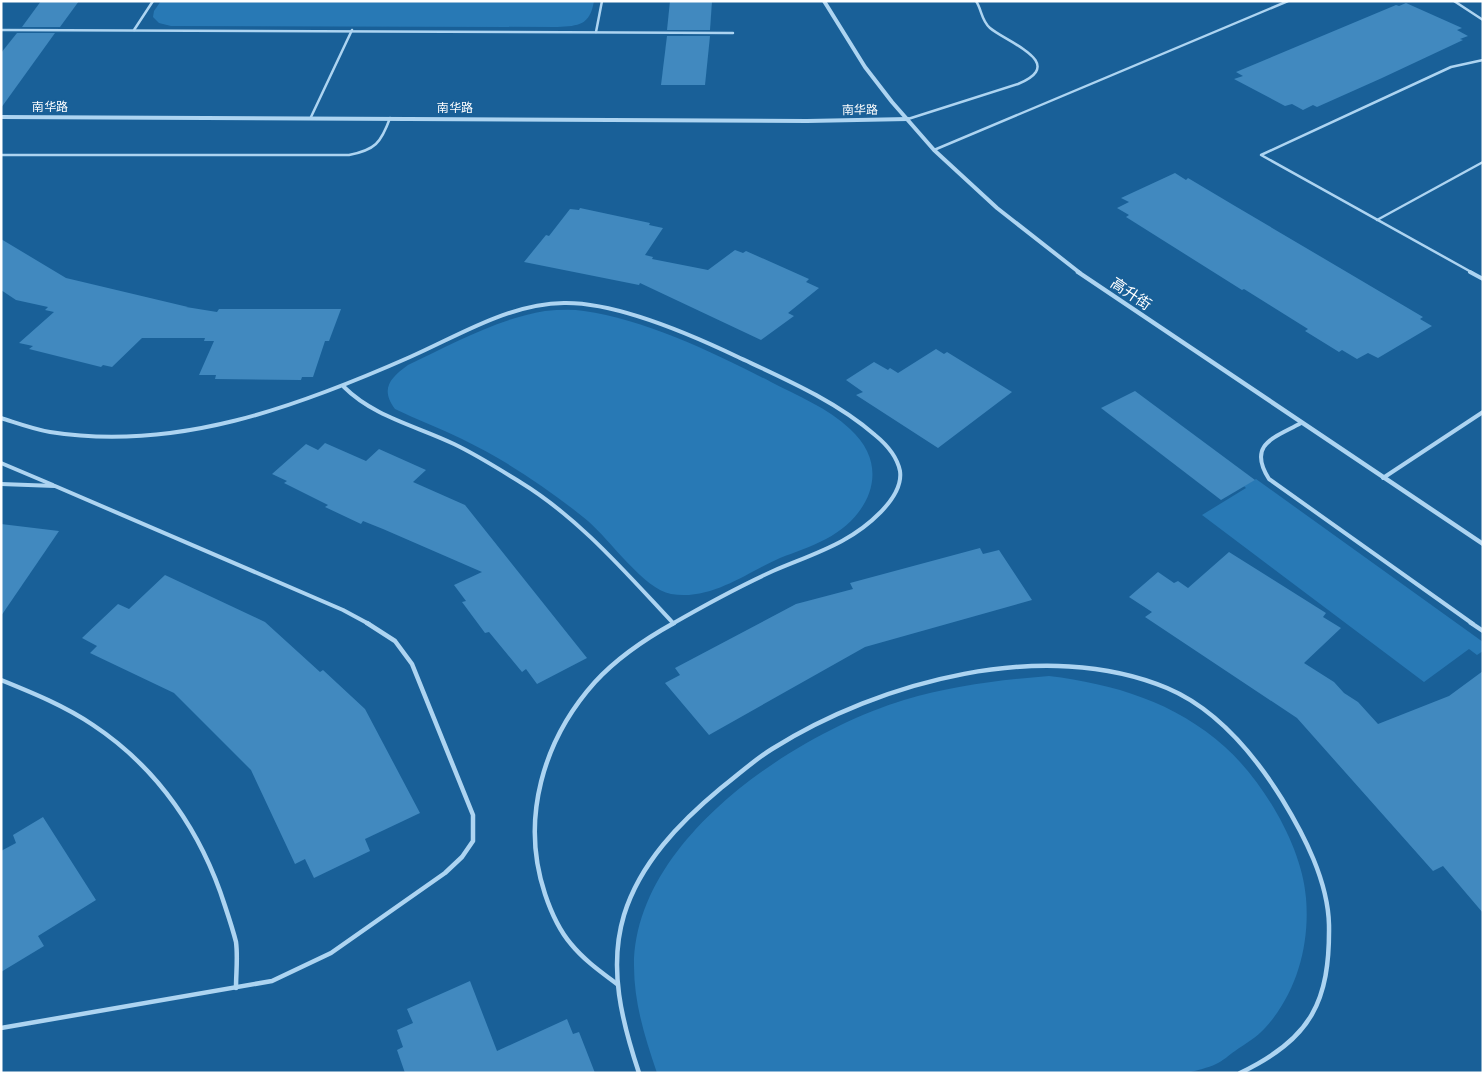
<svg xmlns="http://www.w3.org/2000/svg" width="1484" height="1074" viewBox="0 0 1484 1074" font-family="'Public Sans','Noto Sans SC',sans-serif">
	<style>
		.green { fill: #2879b5 }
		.building { fill: #4189bf }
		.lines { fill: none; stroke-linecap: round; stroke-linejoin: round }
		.lane-far2 { stroke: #add4f1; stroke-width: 2.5 }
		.lane-far1 { stroke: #add4f1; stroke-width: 4 }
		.lane { stroke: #add4f1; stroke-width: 4.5 }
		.street-far1 { stroke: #add4f1; stroke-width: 4 }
		.street { stroke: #add4f1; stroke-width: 4.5 }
		.labels { text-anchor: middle; stroke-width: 4; stroke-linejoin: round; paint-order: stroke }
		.far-street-label { font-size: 12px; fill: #fff; stroke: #196098 }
		.street-label { font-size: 15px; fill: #fff; stroke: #196098 }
	</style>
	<rect width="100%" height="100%" fill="#196098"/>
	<g class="green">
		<path d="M 161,1 L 594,1 C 590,25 579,26 557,27 L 171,26 L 159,23 L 153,17 L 154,11 Z"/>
		<path d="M 545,311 C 558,310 571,309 584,311 C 644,319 717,354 771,382 C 798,396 828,408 850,429 C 892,467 870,516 826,539 C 811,547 795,552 780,558 C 746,573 711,601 671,594 C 644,589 610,540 588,521 C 549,489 507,461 462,439 C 440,428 417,420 395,409 C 380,389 390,378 408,365 C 452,344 497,319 545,311 Z"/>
		<polygon points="1256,479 1483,642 1483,651 1477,655 1469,649 1424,682 1202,515 1246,488 1244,486"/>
		<path d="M 1049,676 C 1114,684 1175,702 1225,747 C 1263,781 1302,846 1306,898 C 1310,944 1297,993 1265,1028 C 1257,1037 1245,1044 1235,1051 C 1229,1055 1223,1061 1216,1064 C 1208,1068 1197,1070 1187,1073 L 657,1073 C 645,1038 634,1003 634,966 C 634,839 796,733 904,700 C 951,686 1000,680 1049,676 Z"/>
	</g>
	<g class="building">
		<polygon points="41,1 79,1 60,27 22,27"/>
		<polygon points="670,1 712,1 710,30 667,30"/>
		<polygon points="1406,3 1462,28 1457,30 1468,36 1460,39 1463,40 1382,78 1317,107 1313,105 1303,110 1292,104 1285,106 1234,79 1243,76 1236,72 1396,5 1399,6"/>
		<polygon points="17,33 55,33 1,108 1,53"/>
		<polygon points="667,36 710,36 705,85 661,85"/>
		<polygon points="1175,173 1186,180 1188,178 1235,206 1423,317 1420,319 1432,326 1378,358 1368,353 1357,359 1342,350 1339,352 1305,331 1308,329 1244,289 1242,290 1126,217 1129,215 1117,208 1129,202 1121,198"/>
		<polygon points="580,208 650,223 649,225 663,228 645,255 653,257 652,259 708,270 735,250 743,253 746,251 809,279 806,282 819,288 788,313 794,316 761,340 640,283 639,285 524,262 546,235 549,236 570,209 579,210"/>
		<polygon points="1,239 66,278 188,307 186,307 217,312 219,309 341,309 329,341 325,341 313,377 302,377 301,380 215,379 216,375 199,375 214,341 204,341 205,338 142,338 112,367 103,365 101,367 29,349 33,346 19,343 54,312 45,310 48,307 16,300 1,290"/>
		<polygon points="936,349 944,354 947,352 1012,392 938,448 856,395 863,392 846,380 874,362 888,370 890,368 898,373"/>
		<polygon points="1135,391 1255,480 1221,500 1101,408"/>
		<polygon points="325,443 366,461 379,449 426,470 413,482 465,505 587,658 537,684 526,669 522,672 489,632 485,633 462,602 466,601 454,585 482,572 383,529 363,521 361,524 325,507 328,505 284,483 287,481 272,474 306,444 318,450"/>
		<polygon points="1,524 59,531 1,616"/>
		<polygon points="980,548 983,554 999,550 1032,600 865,647 709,735 665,683 680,675 675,668 796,604 853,589 850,583"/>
		<polygon points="1229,552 1326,613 1323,617 1341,628 1304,663 1334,682 1344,693 1358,702 1378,724 1449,696 1483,671 1483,913 1443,866 1433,871 1297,718 1145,617 1152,612 1129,597 1158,572 1174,583 1178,581 1188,588"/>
		<polygon points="165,575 265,622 320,672 323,670 365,709 420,813 365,839 370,851 314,878 305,859 295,864 251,770 174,693 90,653 97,646 82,638 118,604 129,609"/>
		<polygon points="43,817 96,900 38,936 44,946 1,972 1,851 16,843 13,835"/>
		<polygon points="470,981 497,1051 567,1019 573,1034 579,1032 595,1073 405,1073 397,1050 403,1047 397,1030 413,1023 407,1009"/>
	</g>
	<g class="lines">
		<g class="lane-far2">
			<polyline points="1454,1 1483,20"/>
			<polyline points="1,30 733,33"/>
			<polyline points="134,30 153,1"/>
			<polyline points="596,32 602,1"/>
			<polyline points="311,117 352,30"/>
			<path d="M 908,119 L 1018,84 C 1069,63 1006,42 990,28 C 981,20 982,10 976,1"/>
			<polyline points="934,150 1288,1"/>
			<path d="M 1,155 L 349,155 C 375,150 381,143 390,118"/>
			<polyline points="1377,220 1483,162"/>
			<polyline points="1473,273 1261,155 1451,67 1483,60"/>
		</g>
		<g class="lane-far1">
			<polyline points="1470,272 1483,279"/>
			<path d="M 344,387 C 374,417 417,426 454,444 C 477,455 499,469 520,482 C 579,518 626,573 673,623"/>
			<path d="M 1,418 C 17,423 33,429 50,432 C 175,452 297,407 410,357 C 460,335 508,304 564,303 C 617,302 690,334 738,357 C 785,379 836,401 875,435 C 886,444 897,456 900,471 C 904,499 864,529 842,541 C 820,553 796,561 773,571 C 738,587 705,605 672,624"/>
			<path d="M 1301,423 C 1274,438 1247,444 1269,479 L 1473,624"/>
			<polyline points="1,463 53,485"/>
			<polyline points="1383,478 1483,412"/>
			<polyline points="1,484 55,486 343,610 369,624"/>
		</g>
		<g class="lane">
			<polyline points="1471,623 1483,631"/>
			<path d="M 1,680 C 33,693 65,706 93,725 C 158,768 202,833 225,906 C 229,918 233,930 236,942 C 238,957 236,973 236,988"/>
			<path d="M 617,984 C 601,972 584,960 571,944 C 559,930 551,912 545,894 C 520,819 543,740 595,682 C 618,657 645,639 674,623"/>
			<polyline points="1,1028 272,981 331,953 445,873 462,857 473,841 473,815 412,664 395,641 367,623"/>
			<path d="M 639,1073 C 622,1022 608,968 624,915 C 640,863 680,822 721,788 C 738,775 754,760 772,749 C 880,681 1045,637 1167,688 C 1217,709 1254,754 1282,799 C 1304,835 1328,881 1329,925 C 1330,1002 1311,1039 1240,1073"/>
		</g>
		<g class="street-far1">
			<polyline points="824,1 865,67 892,102 934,150 997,208 1080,273"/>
			<polyline points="1,117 807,121 908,119"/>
		</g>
		<polyline class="street" points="1078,272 1483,544"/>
	</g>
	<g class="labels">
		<g class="far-street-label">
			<text x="50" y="111">南华路</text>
			<text x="455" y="112">南华路</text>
			<text transform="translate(860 110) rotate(-1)" y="4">南华路</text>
		</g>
		<g class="street-label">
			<text transform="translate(1131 294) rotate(34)" y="5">高升街</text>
		</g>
	</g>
	<rect width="1484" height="1074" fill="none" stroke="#ffffff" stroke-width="5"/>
</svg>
